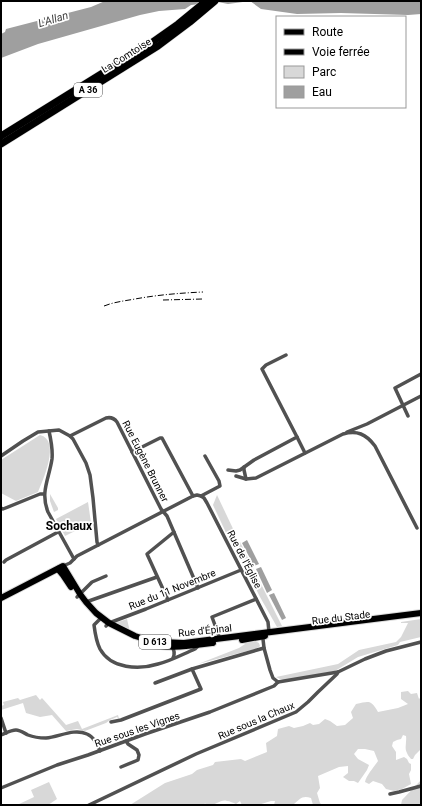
<svg xmlns="http://www.w3.org/2000/svg" width="422" height="806" viewBox="0 0 422 806" font-family="Roboto,sans-serif">
	<style>
		.green { fill: #d8d8d8 }
		.water { fill: #9f9f9f }
		.lines { fill: none; stroke-linecap: round; stroke-linejoin: round }
		.primary-casing { stroke: #dbdbdb; stroke-width: 8 }
		.motorway-casing { stroke: #dbdbdb; stroke-width: 8 }
		.minor { stroke: #515151; stroke-width: 3.5 }
		.primary { stroke: #000; stroke-width: 6 }
		.motorway { stroke: #000; stroke-width: 7 }
		.rail { stroke: #000; stroke-width: 1; stroke-dasharray: 6 2 1 2; stroke-linecap: butt }
		.labels { text-anchor: middle; stroke-width: 3.5; stroke-linejoin: round; paint-order: stroke }
		.shield { fill: #fff; stroke: #4c4c4c; stroke-width: 1 }
		.shield-label { font-size: 9px; font-weight: bold; fill: #000 }
		.street-label { font-size: 10px; fill: #000; stroke: #fff }
		.water-label { font-size: 11px; font-style: italic; fill: #404040; stroke: #fff }
		.quarter-label { font-size: 12px; font-weight: bold; fill: #000; stroke: #fff }
	</style>
	<rect width="100%" height="100%" fill="#fff"/>
	<g class="green">
		<path d="M 40,435 C 61,440 43,480 38,492 L 16,501 L 1,493 L 1,460 Z"/>
		<polygon points="50,494 58,508 58,510 54,512 50,501"/>
		<polygon points="217,495 236,535 229,539 213,505"/>
		<polygon points="88,502 91,523 65,536 56,519"/>
		<polygon points="240,542 282,626 277,627 260,597 234,545"/>
		<polygon points="127,619 130,632 115,623"/>
		<polygon points="421,619 421,637 400,642 398,645 358,657 335,671 285,680 280,679 276,677 338,664 359,650 396,642 401,637 408,623 401,623 401,622"/>
		<polygon points="255,641 259,643 260,646 259,647 255,649 198,664 239,648 245,644 243,642"/>
		<path d="M 408,691 L 411,694 L 417,693 L 419,699 L 421,697 L 421,749 L 415,755 L 413,759 L 411,759 C 410,757 408,756 407,753 C 404,748 407,742 406,736 L 403,735 L 401,739 L 397,740 L 393,742 L 392,746 L 396,752 L 396,760 L 404,757 L 407,759 L 409,763 L 411,764 L 411,770 L 409,774 L 411,784 L 402,789 L 394,791 L 386,789 L 382,784 L 373,781 L 369,784 L 365,782 C 366,776 374,767 378,761 L 374,751 L 365,749 L 358,749 L 354,754 L 358,759 L 369,765 L 367,770 L 358,783 L 354,781 L 349,781 L 343,777 L 348,773 L 348,766 L 339,767 L 318,776 L 320,788 L 317,793 L 320,803 L 322,805 L 313,805 L 311,798 C 302,795 300,799 293,805 L 274,805 L 275,801 L 271,801 L 258,805 L 242,805 L 240,801 L 236,804 C 233,803 230,801 227,801 C 221,799 216,805 211,805 C 206,805 207,802 202,805 L 130,805 L 165,783 L 192,774 L 197,770 L 213,765 L 215,762 L 241,759 L 245,761 L 267,752 L 266,743 L 277,736 L 278,729 L 289,726 L 294,728 L 303,726 L 310,723 L 313,725 L 319,724 L 325,719 L 330,721 L 337,726 L 345,725 L 353,718 L 351,712 L 356,704 C 370,701 371,700 378,712 L 398,708 L 408,704 L 401,699 L 401,692 Z"/>
		<polygon points="36,695 40,700 42,698 66,725 78,721 82,729 118,715 119,719 117,717 110,720 106,723 85,731 77,729 66,731 52,715 40,717 26,713 23,703 1,710 1,706 4,705 3,702 18,698 20,700"/>
		<polygon points="421,780 421,805 401,805 402,800"/>
		<polygon points="49,782 57,799 48,805 17,805 34,797 31,790"/>
	</g>
	<g class="water">
		<polygon points="105,1 421,1 421,14 408,15 341,13 297,14 261,9 250,1 228,4 218,2 191,5 185,9 159,11 140,15 38,44 1,58 1,34 5,32 6,29 91,7"/>
		<polygon points="247,540 259,564 254,566 242,543"/>
		<polygon points="261,567 272,590 267,593 256,569"/>
		<polygon points="274,593 286,618 282,620 269,595"/>
	</g>
	<g class="lines">
		<g class="primary-casing">
			<g id="primary">
				<polyline points="58,569 63,575 71,587"/>
				<polyline points="1,598 63,566 80,594 86,602 96,613 109,623 135,636 148,640 161,642 184,643 421,613"/>
				<polyline points="242,640 265,636"/>
				<path d="M 149,644 C 170,649 191,646 213,643"/>
			</g>
		</g>
		<g class="motorway-casing">
			<g id="motorway">
				<polyline points="1,136 151,43 178,24 206,1"/>
				<polyline points="1,144 158,46 190,22 215,1"/>
			</g>
		</g>
		<g class="minor">
			<polyline points="408,416 395,388 421,374"/>
			<path d="M 49,431 C 51,440 53,449 52,459 C 49,479 40,492 48,512 L 74,559"/>
			<polyline points="347,432 367,424 421,396"/>
			<path d="M 70,436 L 106,418 C 110,417 114,418 117,422 L 161,509 L 167,516 L 198,588"/>
			<polyline points="297,437 305,453"/>
			<polyline points="132,452 160,438 162,438 193,496"/>
			<polyline points="1,456 23,441 38,432 59,430 70,436 73,439 86,463 90,475 93,498 97,542 98,545"/>
			<polyline points="244,467 244,470 246,479"/>
			<polyline points="228,470 236,471 240,470 254,460 297,437 262,369 266,365 286,355"/>
			<path d="M 236,476 L 246,479 L 256,478 L 343,434 C 357,430 366,434 375,446 L 417,528"/>
			<polyline points="201,496 204,498 207,503 268,622 269,632"/>
			<polyline points="1,508 3,509 40,494 44,494"/>
			<polyline points="4,562 6,560 58,532"/>
			<polyline points="63,566 70,563 77,556 193,496 197,495 201,496 220,486 219,481 205,456"/>
			<polyline points="77,597 92,582 106,576"/>
			<polyline points="168,600 147,554 174,532"/>
			<polyline points="86,602 157,577"/>
			<path d="M 102,617 L 94,625 C 95,633 96,641 100,649 C 111,669 139,670 158,664 C 171,661 183,654 195,649 L 198,646"/>
			<polyline points="106,626 109,623 146,609 241,570"/>
			<polyline points="265,635 263,639 264,648 270,670 273,678 278,682"/>
			<polyline points="220,639 212,617 256,599"/>
			<path d="M 172,647 C 175,651 175,654 173,658"/>
			<polyline points="278,682 338,672"/>
			<polyline points="155,683 192,669"/>
			<polyline points="1,718 6,733"/>
			<polyline points="111,722 121,720 201,689 192,669 264,648"/>
			<path d="M 1,735 C 6,733 11,730 16,730 C 20,730 24,733 28,735 C 33,737 40,738 46,738 C 59,737 74,728 87,734 C 94,737 97,744 100,751"/>
			<polyline points="121,767 138,760 139,755 137,750 128,744 126,741"/>
			<polyline points="1,788 57,765 88,755 145,734 210,712 274,686 278,682"/>
			<polyline points="390,794 399,792 421,786"/>
			<polyline points="89,805 196,754 296,712 308,702 318,692 337,674 338,672 365,659 386,651 421,642"/>
		</g>
		<use href="#primary" class="primary"/>
		<use href="#motorway" class="motorway"/>
		<g class="rail">
			<polyline points="163,300 203,299"/>
			<path d="M 104,306 C 114,302 124,301 135,299 C 157,295 180,293 203,292"/>
		</g>
	</g>
	<g class="labels">
		<g class="shield">
			<rect x="74" y="83" width="28" height="14" rx="3"/>
			<rect x="139" y="635" width="32" height="14" rx="3"/>
		</g>
		<g class="shield-label">
			<text x="88" y="93">A 36</text>
			<text x="155" y="645">D 613</text>
		</g>
		<g class="street-label">
			<text transform="translate(126 55) rotate(-32)" y="4">La Comtoise</text>
			<text transform="translate(146 461) rotate(63)" y="4">Rue Eugène Brunner</text>
			<text transform="translate(245 559) rotate(63)" y="4">Rue de l'Église</text>
			<text transform="translate(172 589) rotate(-22)" y="4">Rue du 11 Novembre</text>
			<text transform="translate(341 617) rotate(-7)" y="4">Rue du Stade</text>
			<text transform="translate(205 630) rotate(-6)" y="4">Rue d'Épinal</text>
			<text transform="translate(256 720) rotate(-23)" y="4">Rue sous la Chaux</text>
			<text transform="translate(137 729) rotate(-19)" y="4">Rue sous les Vignes</text>
		</g>
		<g class="water-label">
			<text transform="translate(53 19) rotate(-17)" y="4">L'Allan</text>
		</g>
		<g class="quarter-label">
			<text x="69" y="530">Sochaux</text>
		</g>
	</g>
	<rect width="422" height="806" fill="none" stroke="#000000" stroke-width="4"/>
	<rect x="276" y="16" width="130" height="92" fill="#ffffff" stroke="#999999"/>
	<rect x="284" y="29" width="20" height="6" fill="#000000" stroke="#999999"/>
	<text x="312" y="36" font-size="12" fill="#000000">Route</text>
	<rect x="284" y="49" width="20" height="6" fill="#000000" stroke="#999999"/>
	<text x="312" y="56" font-size="12" fill="#000000">Voie ferrée</text>
	<rect x="284" y="66" width="20" height="12" fill="#d8d8d8" stroke="#999999"/>
	<text x="312" y="76" font-size="12" fill="#000000">Parc</text>
	<rect x="284" y="86" width="20" height="12" fill="#9f9f9f" stroke="#999999"/>
	<text x="312" y="96" font-size="12" fill="#000000">Eau</text>
</svg>
